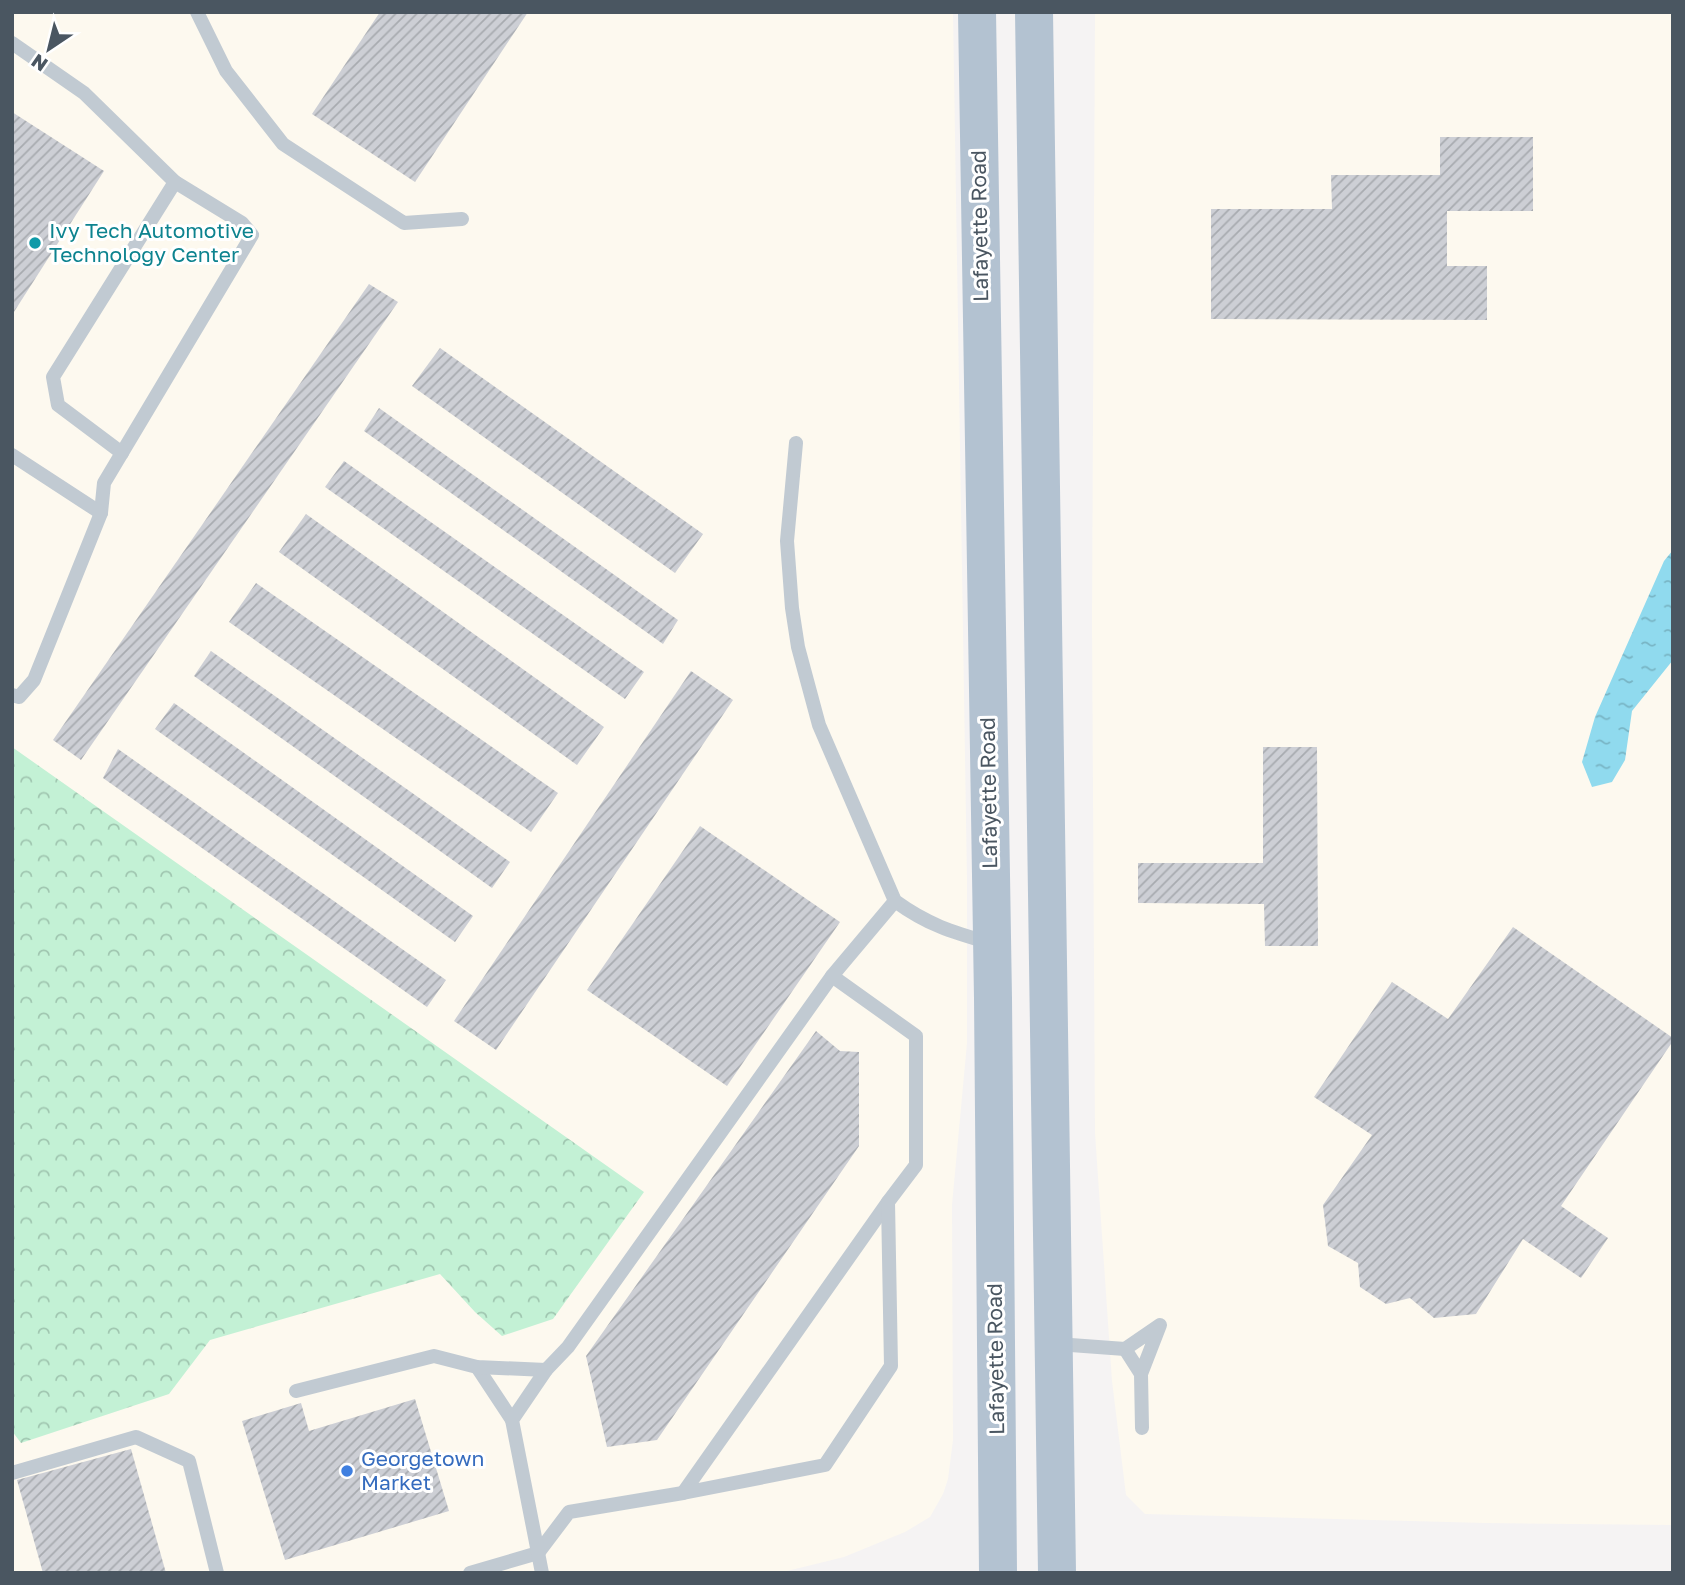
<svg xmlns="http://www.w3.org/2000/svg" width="1685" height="1585" viewBox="0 0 1685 1585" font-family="'Golos Text',sans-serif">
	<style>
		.commercial { fill: #fdf9ef }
		.forest { fill: url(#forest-crowns) }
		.water { fill: url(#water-ripples) }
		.building { fill: url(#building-hatch) }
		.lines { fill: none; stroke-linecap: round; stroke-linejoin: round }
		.service { stroke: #c1cad2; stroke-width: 14 }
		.primary { stroke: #b3c2d1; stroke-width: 38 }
		.culture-dot { fill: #0f9aa8; stroke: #fff; stroke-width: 2.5 }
		.shop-dot { fill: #3f7fe0; stroke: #fff; stroke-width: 2.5 }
		.labels { text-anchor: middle; stroke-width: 6; stroke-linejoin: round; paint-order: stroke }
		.street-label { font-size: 21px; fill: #4a5661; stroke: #fff }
		.culture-label { font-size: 21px; fill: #0d838f; stroke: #fff; text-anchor: start }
		.shop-label { font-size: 21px; fill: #366cbe; stroke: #fff; text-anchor: start }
	</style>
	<defs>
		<pattern id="forest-crowns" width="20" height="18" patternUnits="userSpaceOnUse" patternTransform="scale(1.75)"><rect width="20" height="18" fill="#c3f1d5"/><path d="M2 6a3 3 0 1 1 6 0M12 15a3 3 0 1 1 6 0" fill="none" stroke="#a0c6b0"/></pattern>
		<pattern id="water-ripples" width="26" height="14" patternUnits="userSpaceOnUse" patternTransform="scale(1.75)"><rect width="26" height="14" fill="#90daee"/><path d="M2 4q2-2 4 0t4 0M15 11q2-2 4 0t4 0" fill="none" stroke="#78b4c4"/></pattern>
		<pattern id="building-hatch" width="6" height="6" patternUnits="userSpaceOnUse" patternTransform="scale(1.75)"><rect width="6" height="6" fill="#cdcfd5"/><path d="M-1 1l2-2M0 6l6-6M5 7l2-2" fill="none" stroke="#a8abb0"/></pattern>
	</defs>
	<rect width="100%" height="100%" fill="#f5f3f3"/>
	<g class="commercial">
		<polygon points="12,12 953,12 967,880 967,1043 952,1205 953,1440 948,1479 943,1494 930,1517 905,1532 844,1557 779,1573 12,1573"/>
		<polygon points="1095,12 1673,12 1673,1525 1485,1523 1145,1514 1126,1495 1112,1381 1095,1133 1092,622"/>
	</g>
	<polygon class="forest" points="12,747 644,1192 553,1319 502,1336 475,1312 440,1274 210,1340 169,1394 21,1443 12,1431"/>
	<polygon class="water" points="1673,550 1673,660 1632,711 1625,760 1612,782 1592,787 1582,762 1595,717 1664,561"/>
	<g class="building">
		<polygon points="380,12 528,12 415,182 312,114"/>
		<polygon points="12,112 104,171 12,315"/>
		<polygon points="1440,137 1533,137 1533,211 1447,211 1447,266 1487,266 1487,320 1211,319 1211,209 1332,209 1331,175 1440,175"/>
		<polygon points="369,284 398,302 81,760 53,740"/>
		<polygon points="440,348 703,534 675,573 412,386"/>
		<polygon points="379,408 678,620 663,644 364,431"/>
		<polygon points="344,461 644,672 625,699 325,487"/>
		<polygon points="306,514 604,727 577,765 279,552"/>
		<polygon points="256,583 558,793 531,832 229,622"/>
		<polygon points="211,651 510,862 492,888 194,676"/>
		<polygon points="691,671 733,700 496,1050 454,1021"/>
		<polygon points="174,703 473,916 455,942 155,729"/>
		<polygon points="1263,747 1317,747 1318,946 1265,946 1264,904 1138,903 1138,863 1263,863"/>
		<polygon points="118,749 446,980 427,1007 103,778"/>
		<polygon points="700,826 840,922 727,1086 587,990"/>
		<polygon points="1513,927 1673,1038 1673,1041 1561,1206 1608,1238 1581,1278 1523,1239 1476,1314 1434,1318 1410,1298 1386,1304 1360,1287 1358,1263 1328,1246 1323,1205 1372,1135 1314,1097 1392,982 1448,1019"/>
		<polygon points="816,1031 840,1051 859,1052 859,1146 657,1440 607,1447 586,1356"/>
		<polygon points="415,1399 449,1511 285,1560 242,1421 301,1403 309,1431"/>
		<polygon points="131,1449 166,1573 43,1573 17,1480"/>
	</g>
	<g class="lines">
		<g class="service">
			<polyline points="197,12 226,71 283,144 404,223 462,219"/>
			<polyline points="12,43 84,93 175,182 242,223 252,235 104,483 101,513 34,680 19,697 12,695"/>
			<path d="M 796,443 L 787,541 L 792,608 L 798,647 L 819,725 L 895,901 C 928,925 952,932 990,943"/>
			<polyline points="122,453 58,405 53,377 175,182"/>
			<polyline points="12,455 101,513"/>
			<polyline points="1057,1344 1125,1349"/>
			<polyline points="477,1367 512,1420"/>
			<polyline points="1141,1374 1160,1325 1125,1349 1141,1374 1142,1428"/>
			<polyline points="296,1391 434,1356 477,1367 546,1370 568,1347 832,976"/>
			<polyline points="12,1473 136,1437 189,1461 217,1573"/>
			<polyline points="683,1493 888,1202"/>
			<polyline points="470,1573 538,1553 569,1512 683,1493 825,1465 891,1366 888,1202 916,1165 916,1036 832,976 895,901"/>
			<polyline points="542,1573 512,1420 546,1370"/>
		</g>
		<g class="primary">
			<polyline points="977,12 993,998 998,1573"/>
			<polyline points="1034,12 1057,1573"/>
		</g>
	</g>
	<circle class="culture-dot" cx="35" cy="243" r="7"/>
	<circle class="shop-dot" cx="347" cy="1471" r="7"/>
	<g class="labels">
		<g class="street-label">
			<text transform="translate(980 226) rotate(-91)" y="7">Lafayette Road</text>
			<text transform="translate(989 793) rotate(-91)" y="7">Lafayette Road</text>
			<text transform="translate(996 1359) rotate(-91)" y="7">Lafayette Road</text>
		</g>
		<g class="culture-label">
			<text x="49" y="238">Ivy Tech Automotive<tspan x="49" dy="24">Technology Center</tspan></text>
		</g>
		<g class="shop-label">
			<text x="361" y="1466">Georgetown<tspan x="361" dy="24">Market</tspan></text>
		</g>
	</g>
	<rect width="1685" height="1585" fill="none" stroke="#4a5661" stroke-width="28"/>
	<g transform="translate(49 49) rotate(215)" stroke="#ffffff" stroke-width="5" paint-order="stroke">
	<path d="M0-5L12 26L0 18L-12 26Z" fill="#4a5661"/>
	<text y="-10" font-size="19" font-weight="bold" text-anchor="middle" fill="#4a5661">N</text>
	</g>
</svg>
